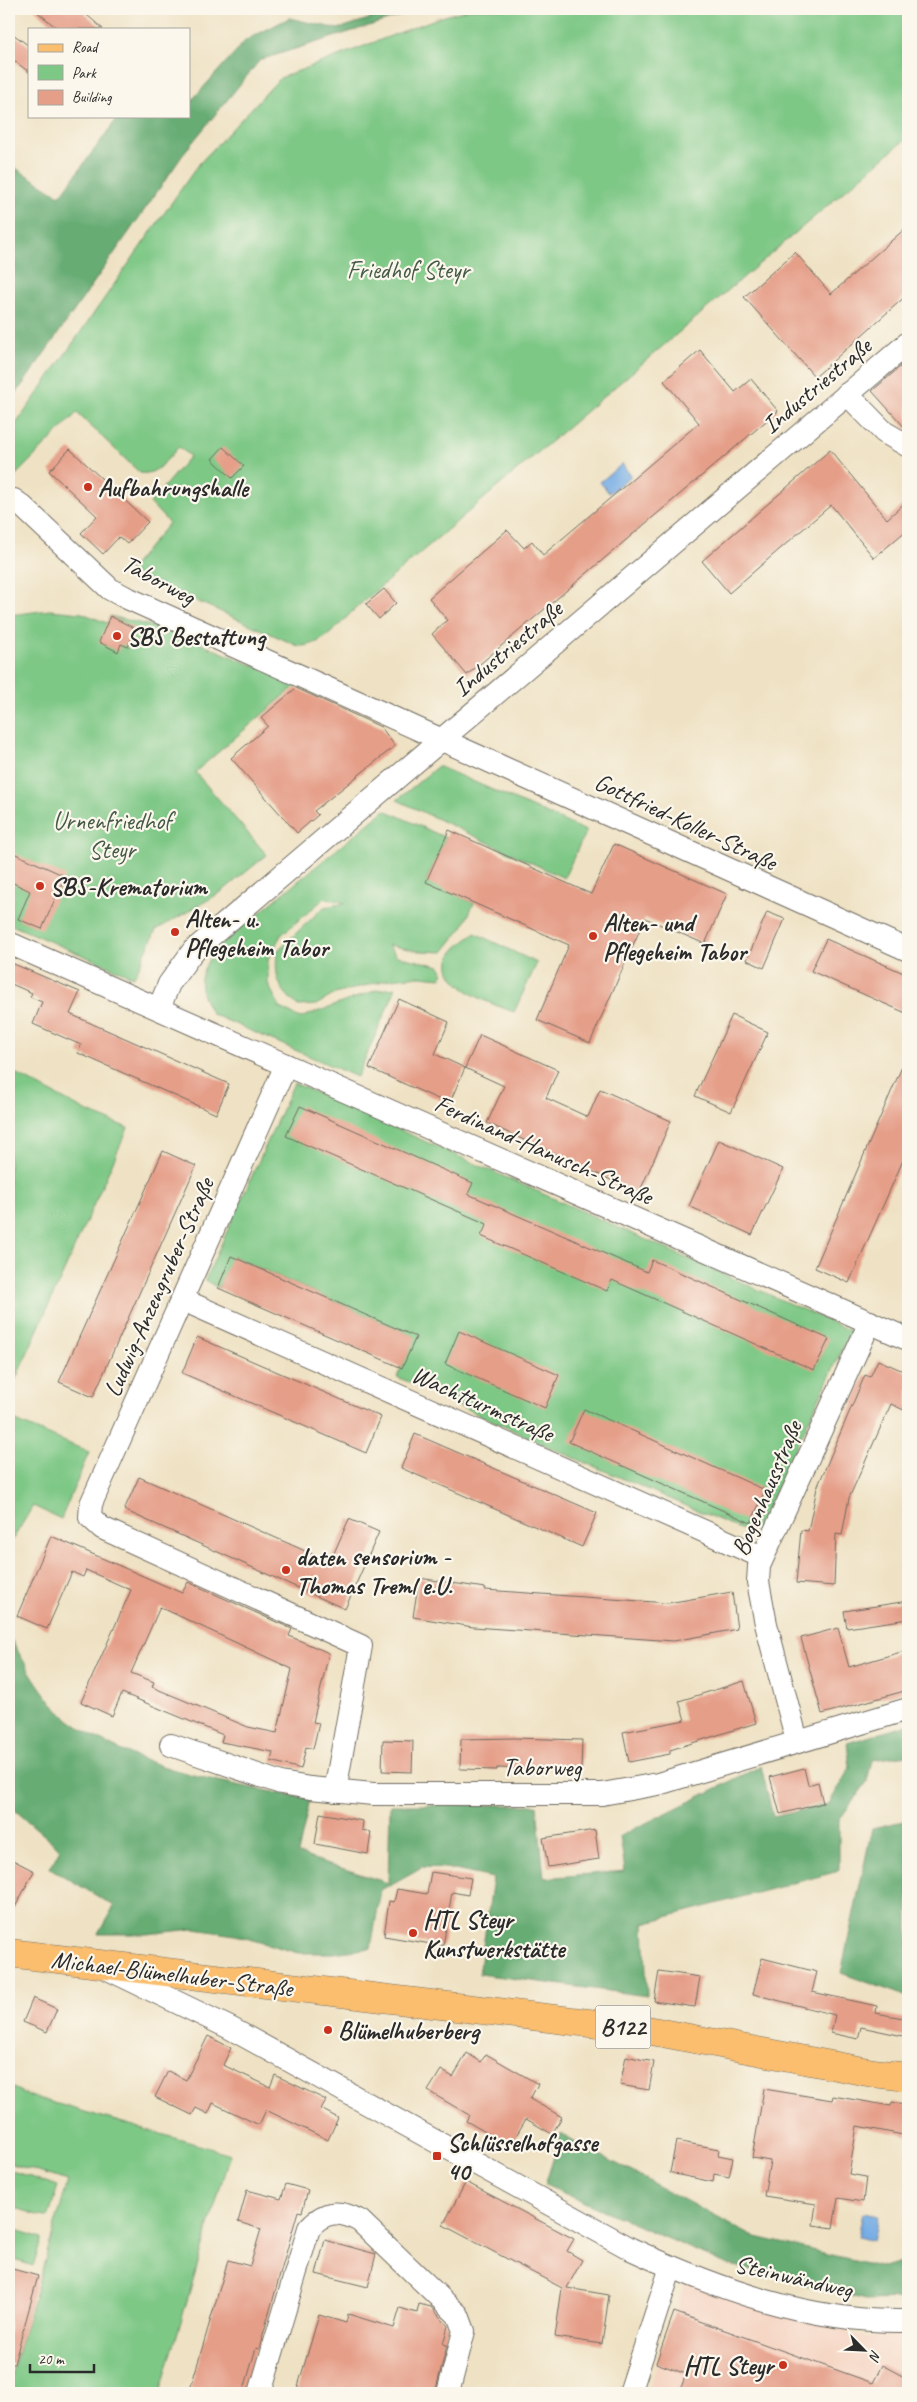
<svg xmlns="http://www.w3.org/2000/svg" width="917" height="2402" viewBox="0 0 917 2402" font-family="Caveat,sans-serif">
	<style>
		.built { fill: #f5d3c1 }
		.green { fill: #7ec886; stroke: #547a58 }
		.forest { fill: #66ac73; stroke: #486c4f }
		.water { fill: #75ace4; stroke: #506c88 }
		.building { fill: #e59e88; fill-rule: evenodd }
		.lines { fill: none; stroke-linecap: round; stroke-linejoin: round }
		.minor-casing { stroke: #706b61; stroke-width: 24 }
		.primary-casing { stroke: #706b61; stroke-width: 29 }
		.minor { stroke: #fff; stroke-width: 22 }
		.primary { stroke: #fbbe6e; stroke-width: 28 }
		.poi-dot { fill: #c8321e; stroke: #fbf7ec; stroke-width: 2 }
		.labels { text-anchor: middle; stroke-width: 4.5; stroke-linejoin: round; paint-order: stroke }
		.shield { fill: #fbf7ec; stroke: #696865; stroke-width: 1 }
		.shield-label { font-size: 24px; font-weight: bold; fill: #2b2b2b }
		.park-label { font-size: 25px; fill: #445a46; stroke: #fbf7ec }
		.street-label { font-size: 25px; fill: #2b2b2b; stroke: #fbf7ec }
		.poi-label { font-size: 25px; font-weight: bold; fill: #2b2b2b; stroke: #fbf7ec; text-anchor: start }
	</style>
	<rect width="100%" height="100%" fill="#fbf7ec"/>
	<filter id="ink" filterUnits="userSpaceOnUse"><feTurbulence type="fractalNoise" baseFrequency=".02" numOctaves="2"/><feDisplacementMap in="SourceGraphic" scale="10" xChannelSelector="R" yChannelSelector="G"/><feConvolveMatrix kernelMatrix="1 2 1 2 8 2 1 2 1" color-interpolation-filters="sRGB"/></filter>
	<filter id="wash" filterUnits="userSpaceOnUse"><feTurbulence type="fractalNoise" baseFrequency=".0096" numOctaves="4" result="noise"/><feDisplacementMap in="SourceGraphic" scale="20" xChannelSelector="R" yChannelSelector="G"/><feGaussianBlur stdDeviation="1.12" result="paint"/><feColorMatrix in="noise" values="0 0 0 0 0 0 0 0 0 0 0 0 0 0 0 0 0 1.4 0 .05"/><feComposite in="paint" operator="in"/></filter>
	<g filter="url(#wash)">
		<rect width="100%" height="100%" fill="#efe2c4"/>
		<polygon class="built" points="686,2282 863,2336 908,2335 908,2393 647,2393"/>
		<g class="green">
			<path d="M 469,9 L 908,9 L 908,137 L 358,606 C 340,623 324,647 298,646 L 129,571 L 169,523 L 150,503 L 190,456 L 179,447 C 167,458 158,476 140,473 L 77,413 L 9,482 L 9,434 L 198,165 L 280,78 L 438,18 Z"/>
			<polygon points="50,610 82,613 107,623 110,616 165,629 298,684 195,772 267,855 220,893 156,930 134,977 9,924 9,615"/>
			<polygon points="438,766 586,831 564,878 397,800"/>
			<path d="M 385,810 L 446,838 L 426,881 L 474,903 L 463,927 L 443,952 L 418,951 L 388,945 L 397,956 L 440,966 L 443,971 L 441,978 L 420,976 L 390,979 L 335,994 L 316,1005 L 298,1006 C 277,987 275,979 277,951 L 324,907 L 346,903 L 325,898 L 281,935 L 268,959 L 268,984 L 280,1008 L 300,1018 L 377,990 L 396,988 L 357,1077 L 212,1014 C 195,984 198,979 214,950 Z"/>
			<path d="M 475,933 L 537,963 L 514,1012 C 494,1005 444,988 449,960 C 451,949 467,940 475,933 Z"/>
			<polygon points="9,1070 86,1111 128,1128 9,1394"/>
			<polygon points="294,1083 851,1331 759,1526 754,1530 745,1531 549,1447 404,1380 397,1377 415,1337 232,1256 218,1288 205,1280"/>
			<polygon points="9,1418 89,1452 61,1519 33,1506 9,1546"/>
			<polygon points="9,2086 30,2096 230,2154 160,2393 9,2393 9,2383 68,2181 9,2163"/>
			<polygon points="9,2170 58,2186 48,2218 9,2206"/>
			<polygon points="9,2228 42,2238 33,2266 9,2258"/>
		</g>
		<g class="forest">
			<polygon points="399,9 423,9 260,60 187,149 9,404 9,164 60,196 119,116 189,116 189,98 192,100 246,40 289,18 338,29"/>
			<path d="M 9,1636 C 27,1666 45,1703 75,1724 C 142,1772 230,1783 310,1799 L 298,1854 L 388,1883 L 390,1805 L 537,1805 L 544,1878 L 625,1871 L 620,1836 L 761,1766 L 773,1817 L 829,1804 L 850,1767 L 847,1743 L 908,1725 L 908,1755 L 872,1760 L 867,1782 L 839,1820 L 839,1871 L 644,1923 L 647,1996 L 479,1974 L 493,1878 L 445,1868 L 422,1867 L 381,1890 L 371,1948 L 334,1953 L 298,1953 L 235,1935 L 194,1929 L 147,1934 L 98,1934 L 114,1906 L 50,1868 L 60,1849 L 9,1805 Z"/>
			<polygon points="908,1820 908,1997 841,1973 872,1828"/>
			<polygon points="561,2134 752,2236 883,2267 908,2260 908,2299 866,2300 726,2264 545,2185"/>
		</g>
		<g class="water">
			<polygon points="622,464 631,476 609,493 600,482"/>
			<polygon points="863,2213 878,2216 873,2240 858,2236"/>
		</g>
		<g id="blocks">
			<g class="building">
				<polygon points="34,9 80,9 103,29 58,29"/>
				<polygon points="9,31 29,46 29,72 9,57"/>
				<polygon points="908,226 908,294 815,377 744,297 795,252 831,294"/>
				<polygon points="700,350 735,392 751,379 778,411 467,675 432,634 447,620 429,598 507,530 524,548 532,541 543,555 699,423 664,381"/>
				<polygon points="908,360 908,431 872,391"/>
				<polygon points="223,447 244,466 232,478 212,459"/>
				<polygon points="70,449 148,522 127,544 119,537 103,554 81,533 97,516 49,471"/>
				<polygon points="830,450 887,519 908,500 908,529 874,558 831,505 729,593 702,561"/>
				<polygon points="384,589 396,603 379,619 366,604"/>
				<polygon points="110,616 136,629 128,647 121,644 118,652 99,642"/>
				<polygon points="296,688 381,727 395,746 314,811 318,815 297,833 231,758 268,726 261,718"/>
				<polygon points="449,830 591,894 614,844 727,894 705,944 645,918 590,1043 537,1020 569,945 426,882"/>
				<polygon points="9,851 65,876 42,929 18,919 30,891 9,881"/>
				<polygon points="767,912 785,919 764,968 747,960"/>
				<polygon points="826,939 908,975 908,1014 811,971"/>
				<polygon points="9,962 80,992 70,1014 229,1084 216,1114 78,1053 81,1045 33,1024 42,1002 30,997 32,993 9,983"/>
				<polygon points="399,999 449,1022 435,1054 465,1068 449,1104 369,1068"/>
				<polygon points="732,1015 768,1032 731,1112 695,1096"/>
				<polygon points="480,1035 558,1070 546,1098 588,1117 600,1089 671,1121 639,1193 487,1123 504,1086 465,1068"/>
				<polygon points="908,1053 908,1149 849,1283 815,1268"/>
				<polygon points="300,1106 473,1183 468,1194 647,1272 652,1260 829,1339 814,1370 612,1280 607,1291 481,1236 487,1224 286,1136"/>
				<polygon points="719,1140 783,1169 752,1235 689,1206"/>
				<polygon points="163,1151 196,1166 93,1397 59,1382"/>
				<polygon points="231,1256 416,1337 402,1368 218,1288"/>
				<polygon points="459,1331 559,1375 545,1408 445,1364"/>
				<polygon points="197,1337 381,1417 366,1453 182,1373"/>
				<polygon points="878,1360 908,1373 908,1412 891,1404 849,1498 842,1535 836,1534 834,1586 796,1583 801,1530 808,1531 817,1488 865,1375 870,1377"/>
				<polygon points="584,1409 765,1490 751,1523 569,1442"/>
				<polygon points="415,1434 597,1513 582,1547 401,1468"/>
				<polygon points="139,1477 330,1562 349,1519 379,1532 345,1609 124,1510"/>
				<path d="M 51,1536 L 182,1593 L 188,1582 L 292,1629 L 289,1636 L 329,1653 L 313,1722 L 319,1723 L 313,1749 L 306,1747 L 301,1769 L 271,1761 L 273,1752 L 221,1742 L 223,1735 L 122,1693 L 112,1716 L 81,1702 L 131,1590 L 86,1570 L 83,1577 L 72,1572 L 47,1629 L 17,1616 ZM 160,1607 L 292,1669 L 277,1733 L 248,1727 L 152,1687 L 154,1682 L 131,1673 Z"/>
				<polygon points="419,1578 485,1588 485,1590 668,1603 732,1592 737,1629 674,1641 473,1627 413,1617"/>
				<polygon points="908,1601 908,1619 847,1628 844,1611"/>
				<polygon points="838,1628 849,1667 908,1650 908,1690 822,1714 801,1638"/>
				<polygon points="744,1681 756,1723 670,1750 670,1754 629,1762 623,1732 685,1720 679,1701"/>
				<polygon points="514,1738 582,1740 581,1770 497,1768 497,1770 460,1769 461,1739"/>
				<polygon points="383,1740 413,1741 412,1772 382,1771"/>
				<polygon points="804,1768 808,1785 818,1782 823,1803 780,1814 770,1777"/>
				<polygon points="320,1813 363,1821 362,1830 371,1832 368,1854 315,1844"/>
				<polygon points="595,1830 599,1859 548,1867 543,1838"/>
				<polygon points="9,1858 34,1871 9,1919"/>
				<polygon points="431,1872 471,1878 468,1895 452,1892 443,1946 384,1936 389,1901 394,1902 397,1889 427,1894"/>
				<polygon points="762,1958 817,1972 812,1992 877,2006 876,2013 908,2019 908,2037 861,2027 858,2039 831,2033 835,2015 753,1994"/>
				<polygon points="659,1971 700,1977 695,2007 654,2001"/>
				<polygon points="33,1998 57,2009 47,2032 23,2022"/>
				<polygon points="208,2036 231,2048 223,2065 270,2087 275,2075 326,2100 321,2109 338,2118 328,2140 266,2110 259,2125 213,2103 208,2114 196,2108 192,2115 155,2097 168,2071 186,2080"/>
				<polygon points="467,2053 481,2062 486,2054 538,2084 530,2099 562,2117 552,2134 526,2119 510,2146 466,2121 469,2115 428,2091 441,2070 453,2077"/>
				<polygon points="626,2056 654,2062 649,2090 620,2085"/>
				<polygon points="764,2089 832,2100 833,2096 891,2106 892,2102 908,2106 908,2136 857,2126 849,2174 866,2177 863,2202 838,2198 833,2228 813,2225 816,2204 764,2196 770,2161 752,2158"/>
				<polygon points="676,2141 719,2149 718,2155 733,2158 729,2177 714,2174 713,2182 670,2173"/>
				<polygon points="466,2182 574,2239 567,2251 582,2260 567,2288 609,2295 602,2344 555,2337 562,2288 443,2225"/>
				<polygon points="286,2184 308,2190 302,2212 298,2211 259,2349 256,2348 243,2393 189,2393 228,2260 250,2266 261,2229 238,2222 247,2190 281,2199"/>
				<polygon points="325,2240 376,2254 368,2287 316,2274"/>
				<polygon points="9,2268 38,2276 14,2364 9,2364"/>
				<polygon points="419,2304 431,2307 448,2326 443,2344 447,2345 435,2393 296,2393 319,2315 346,2323 348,2314 394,2328 400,2308 417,2313"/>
				<polygon points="674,2312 873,2383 882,2365 908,2379 908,2393 679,2393 686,2374 656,2363"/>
			</g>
		</g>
	</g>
	<g filter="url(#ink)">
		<use href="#blocks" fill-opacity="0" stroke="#706b61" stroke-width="1"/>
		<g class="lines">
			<g class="minor-casing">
				<g id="minor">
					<polyline points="847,394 884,432 908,446"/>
					<polyline points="9,504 14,500 22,506 110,589 125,597 908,950"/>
					<polyline points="9,943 905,1338 908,1338"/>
					<polyline points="159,1008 169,984 193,951 908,343"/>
					<polyline points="286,1065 91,1504 90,1517 102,1528 361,1646 335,1791"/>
					<polyline points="183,1300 762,1557"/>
					<polyline points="797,1741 766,1624 758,1582 759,1566 870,1322"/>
					<polyline points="171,1745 281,1783 310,1788 373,1794 602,1794 658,1784 908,1709"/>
					<path d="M 108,1969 L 230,2028 L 631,2249 C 718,2289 811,2323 908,2321"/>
					<path d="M 260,2393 L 309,2228 C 325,2210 340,2210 360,2221 L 458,2315 L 464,2331 L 448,2393"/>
					<polyline points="630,2393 671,2267"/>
				</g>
			</g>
			<g class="primary-casing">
				<polyline id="primary" points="9,1953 647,2030 873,2073 908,2077"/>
			</g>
			<use href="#minor" class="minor"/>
			<use href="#primary" class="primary"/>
		</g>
	</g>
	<g class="poi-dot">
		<circle cx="88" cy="487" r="5"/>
		<circle cx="117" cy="636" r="5"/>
		<circle cx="40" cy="886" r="5"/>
		<circle cx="175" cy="932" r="5"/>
		<circle cx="593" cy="936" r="5"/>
		<circle cx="286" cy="1570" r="5"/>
		<circle cx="413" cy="1933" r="5"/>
		<circle cx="328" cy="2030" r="5"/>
		<rect x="432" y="2151" width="10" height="10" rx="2.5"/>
		<circle cx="783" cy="2365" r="5"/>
	</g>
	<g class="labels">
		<rect class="shield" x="595.5" y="2005.5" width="55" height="43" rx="4"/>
		<g class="shield-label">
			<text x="623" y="2035">B122</text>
		</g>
		<g class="park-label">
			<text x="408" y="278">Friedhof Steyr</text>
			<text x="112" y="829">Urnenfriedhof<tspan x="112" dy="29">Steyr</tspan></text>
		</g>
		<g class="street-label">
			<text transform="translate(816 385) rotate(-40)" y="9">Industriestraße</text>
			<text transform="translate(159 579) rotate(28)" y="9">Taborweg</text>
			<text transform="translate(507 648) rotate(-40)" y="9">Industriestraße</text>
			<text transform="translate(686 821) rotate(25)" y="9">Gottfried-Koller-Straße</text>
			<text transform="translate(544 1149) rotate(24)" y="9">Ferdinand-Hanusch-Straße</text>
			<text transform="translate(158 1287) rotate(-66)" y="9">Ludwig-Anzengruber-Straße</text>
			<text transform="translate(483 1403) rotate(24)" y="9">Wachtturmstraße</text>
			<text transform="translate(766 1488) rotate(-67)" y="9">Bogenhausstraße</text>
			<text x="542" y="1776">Taborweg</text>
			<text transform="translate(172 1973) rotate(7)" y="9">Michael-Blümelhuber-Straße</text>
			<text transform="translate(794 2276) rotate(13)" y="9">Steinwändweg</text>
		</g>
		<g class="poi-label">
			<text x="98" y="496">Aufbahrungshalle</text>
			<text x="127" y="645">SBS Bestattung</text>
			<text x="50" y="895">SBS-Krematorium</text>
			<text x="185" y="927">Alten- u.<tspan x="185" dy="29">Pflegeheim Tabor</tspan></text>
			<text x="603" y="931">Alten- und<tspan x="603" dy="29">Pflegeheim Tabor</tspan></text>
			<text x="296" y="1565">daten sensorium -<tspan x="296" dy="29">Thomas Treml e.U.</tspan></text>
			<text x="423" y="1928">HTL Steyr<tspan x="423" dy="29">Kunstwerkstätte</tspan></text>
			<text x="338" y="2039">Blümelhuberberg</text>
			<text x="447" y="2151">Schlüsselhofgasse<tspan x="447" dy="29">40</tspan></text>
			<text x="773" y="2374" text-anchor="end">HTL Steyr</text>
		</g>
	</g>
	<rect width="917" height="2402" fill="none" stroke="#fbf7ec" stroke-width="30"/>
	<rect x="28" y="28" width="162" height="90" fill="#fbf7ec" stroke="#a8a59f"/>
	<rect x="38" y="44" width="25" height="8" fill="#fbbe6e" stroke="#a8a59f"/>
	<text x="72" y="52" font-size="15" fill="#2b2b2b">Road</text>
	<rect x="38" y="65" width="25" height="15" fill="#7ec886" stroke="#a8a59f"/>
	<text x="72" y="78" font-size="15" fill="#2b2b2b">Park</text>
	<rect x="38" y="90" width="25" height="15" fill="#e59e88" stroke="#a8a59f"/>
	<text x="72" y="102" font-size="15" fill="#2b2b2b">Building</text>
	<g transform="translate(864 2350) rotate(114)" stroke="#fbf7ec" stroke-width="4" paint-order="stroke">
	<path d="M0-4L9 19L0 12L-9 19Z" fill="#2b2b2b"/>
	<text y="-8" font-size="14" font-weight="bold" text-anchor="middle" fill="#2b2b2b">N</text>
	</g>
	<path d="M30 2364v8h64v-8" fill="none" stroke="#2b2b2b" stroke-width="2.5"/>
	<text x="38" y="2364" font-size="15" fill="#2b2b2b" stroke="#fbf7ec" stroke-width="4" paint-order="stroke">20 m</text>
</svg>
